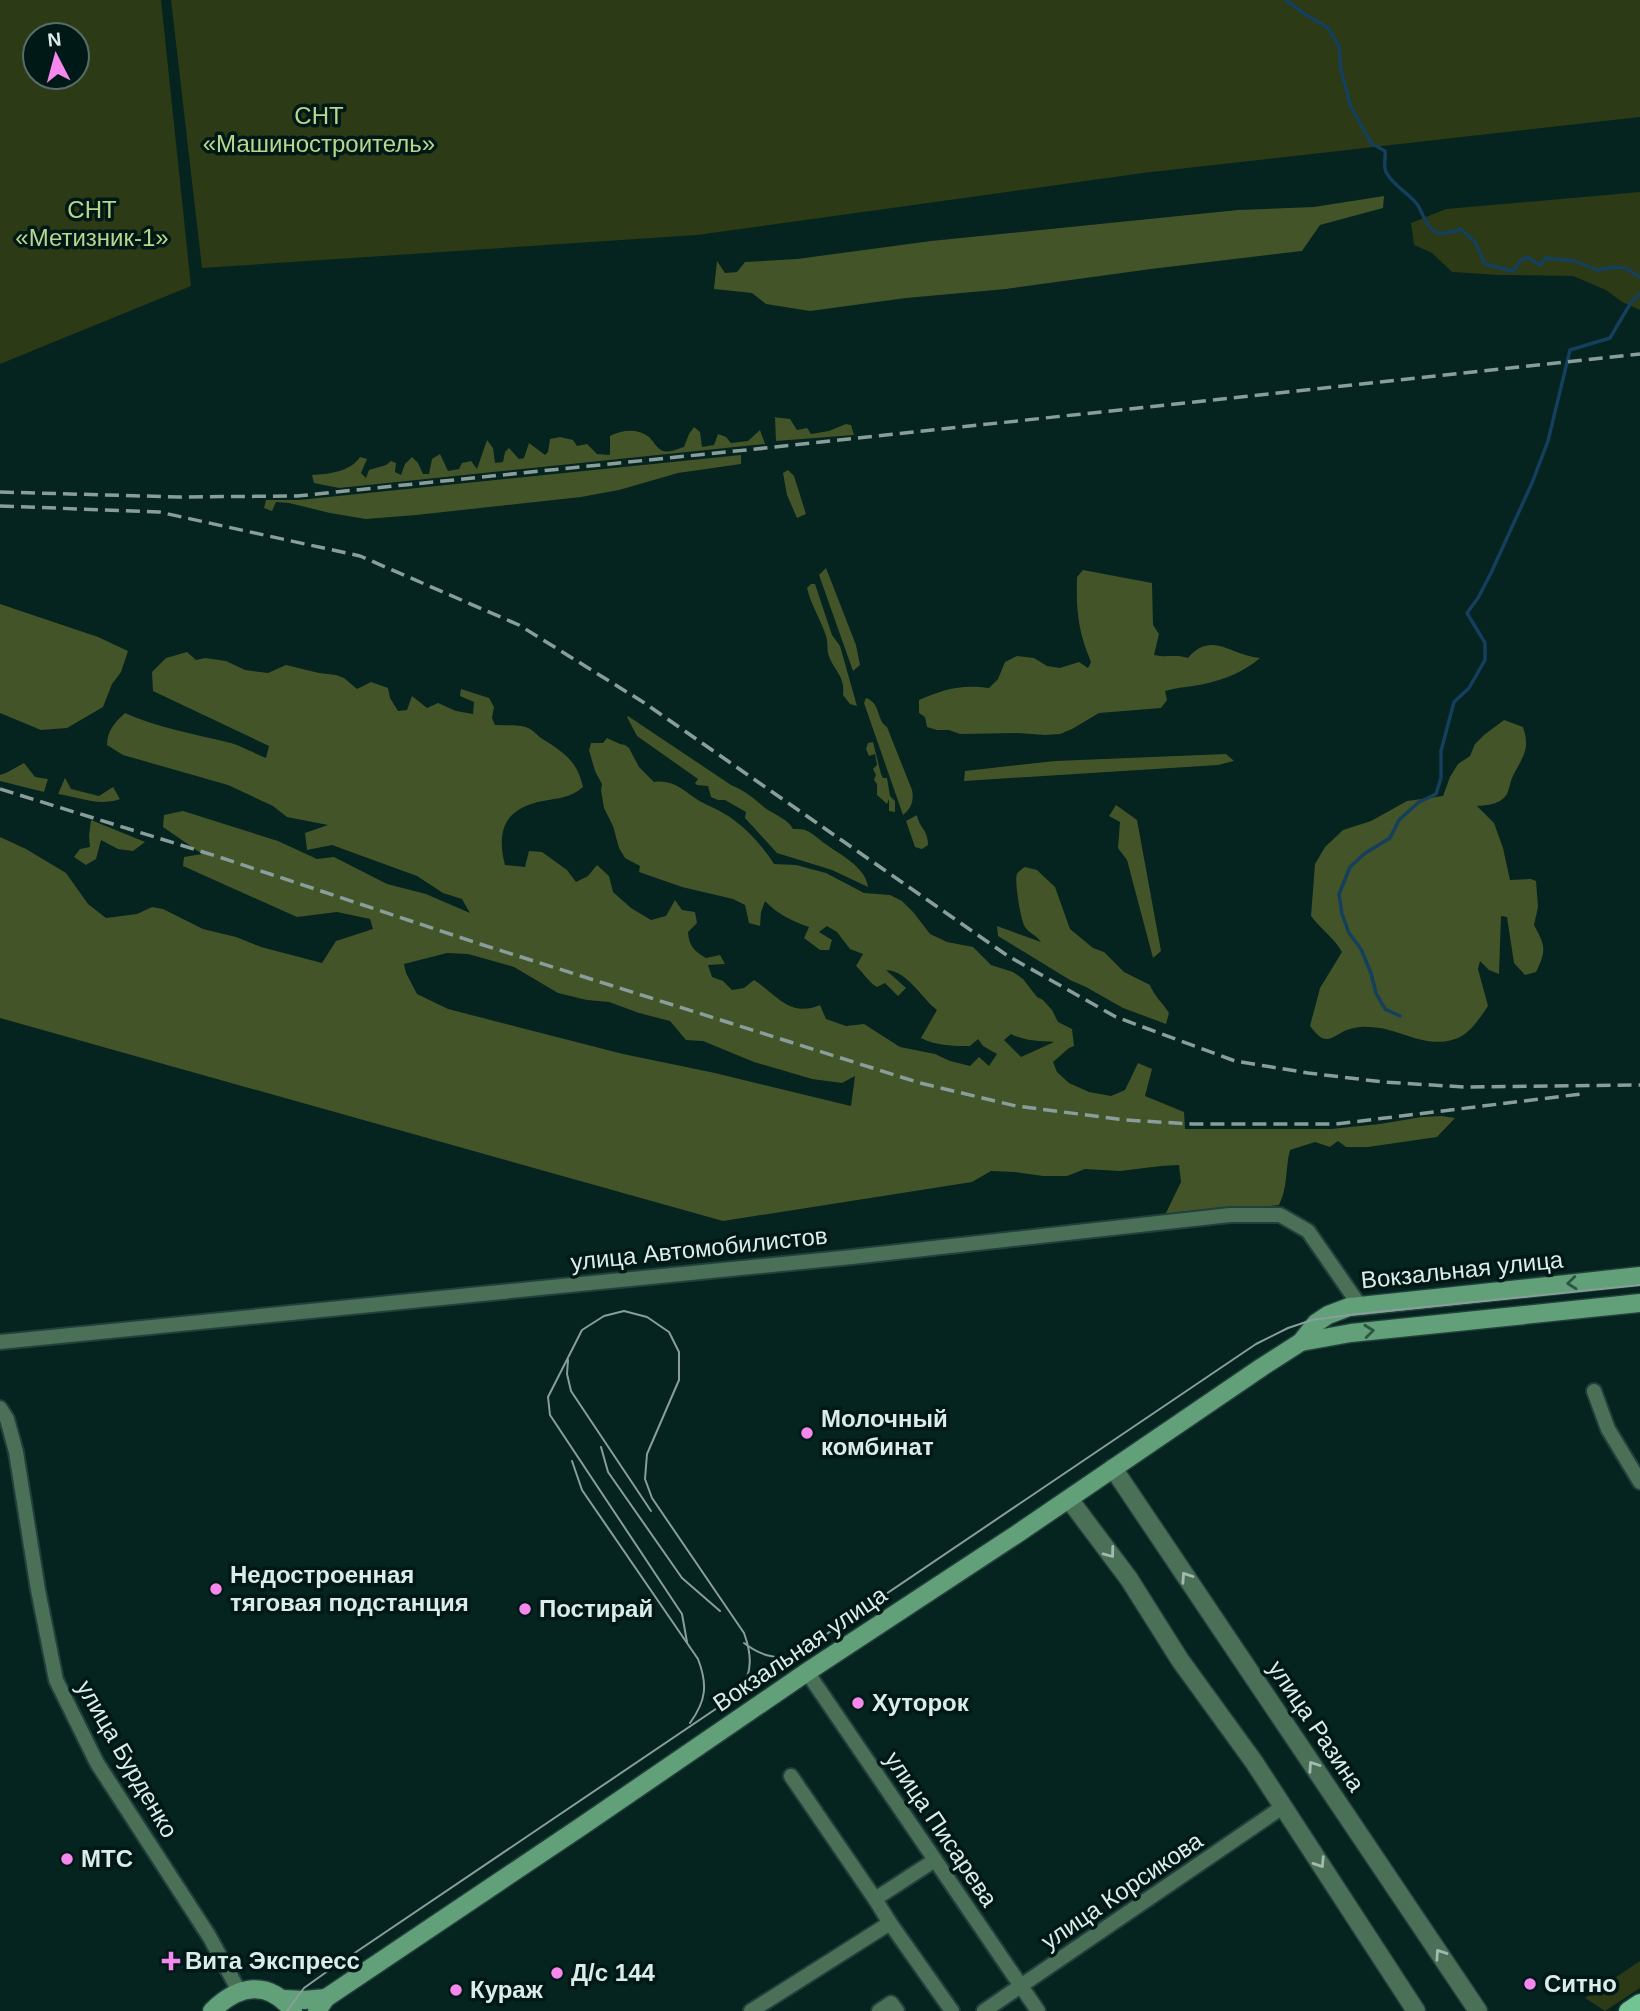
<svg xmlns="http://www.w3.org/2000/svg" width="1640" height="2011" viewBox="0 0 1640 2011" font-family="Helvetica,sans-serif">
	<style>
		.green { fill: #2c3a15; fill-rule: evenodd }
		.forest { fill: #435428; fill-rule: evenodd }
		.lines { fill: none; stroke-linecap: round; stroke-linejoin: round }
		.stream { stroke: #143f5d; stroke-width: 3.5 }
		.minor-casing { stroke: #233f3b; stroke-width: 18 }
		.tertiary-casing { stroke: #233f3b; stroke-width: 21 }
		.secondary-casing { stroke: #233f3b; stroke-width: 21 }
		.primary-casing { stroke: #233f3b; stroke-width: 21 }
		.minor { stroke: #4a7057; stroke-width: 14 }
		.tertiary { stroke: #4a7057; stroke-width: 18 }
		.secondary { stroke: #61a078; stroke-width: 18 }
		.primary { stroke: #72c592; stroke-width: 18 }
		.tram { stroke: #899e9b; stroke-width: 2 }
		.rail { stroke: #899e9b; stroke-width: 3.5; stroke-dasharray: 14 7; stroke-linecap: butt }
		.oneway { stroke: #2c5642 }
		.oneway2 { stroke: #a2baaf }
		.poi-dot { fill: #f688ed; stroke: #001916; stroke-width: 2.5 }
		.labels { text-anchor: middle; stroke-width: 7; stroke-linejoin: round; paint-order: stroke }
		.park-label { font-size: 24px; fill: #b9d68e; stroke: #001916 }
		.street-label { font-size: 24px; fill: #dcece9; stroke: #001916 }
		.poi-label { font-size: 24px; font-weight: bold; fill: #dcece9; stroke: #001916; text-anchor: start }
	</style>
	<rect width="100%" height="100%" fill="#05231f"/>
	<g class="green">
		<path d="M 0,0 L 161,0 L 191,286 L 0,364 ZM 35,35 L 77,35 L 77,77 L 35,77 Z"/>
		<polygon points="171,0 1640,0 1640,117 1143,173 697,235 202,268"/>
		<polygon points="1640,192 1640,310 1622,302 1606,290 1573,276 1499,275 1452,272 1432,253 1414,245 1411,223 1446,209"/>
		<polygon points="1640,1961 1640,1988 1605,2011 1585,1998"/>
	</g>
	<g class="forest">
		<polygon points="1384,196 1383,208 1320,225 1302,251 1151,269 1006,289 906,298 810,311 766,304 752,293 714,289 717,261 725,273 737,272 745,262 797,259 931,241 1238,210 1314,207"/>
		<polygon points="772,417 790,419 797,430 807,428 811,434 829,431 846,424 851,425 854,435 776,441 775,418"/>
		<path d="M 694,427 L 700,432 L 702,447 L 714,445 L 718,434 L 726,437 L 731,443 L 748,441 L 760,430 L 765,444 L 339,488 L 314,483 L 312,475 C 329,474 350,472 360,457 L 367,459 L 361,473 L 366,478 L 369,470 L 386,465 L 391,461 L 396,463 L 395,472 L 401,475 L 405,464 L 412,457 L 418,463 L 423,474 L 429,474 L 432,459 L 440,454 L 448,471 L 459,469 L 462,463 L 471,461 L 477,469 L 487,440 L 493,448 L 495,463 L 503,462 L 505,452 L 509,448 L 519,459 L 524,458 L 529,443 L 545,455 L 548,452 L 550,439 L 560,437 L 573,440 L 577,446 L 587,444 L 597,454 L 610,455 L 610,436 C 622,430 637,428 649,437 C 653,441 656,447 661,450 C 668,454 677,449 684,447 L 689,434 Z"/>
		<polygon points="741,455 741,464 678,473 619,490 581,497 416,515 366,519 330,513 289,503 276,502 272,511 264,508 266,500 299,500"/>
		<polygon points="788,470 794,476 806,514 797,518 787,495 783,473"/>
		<polygon points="826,568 856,645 860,665 853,671 819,575"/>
		<path d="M 1083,570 L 1152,583 L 1153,625 L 1159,634 L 1154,655 C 1166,658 1176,654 1188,658 C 1212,630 1231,656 1260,658 C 1245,671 1224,680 1204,684 C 1191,687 1178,687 1165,691 L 1167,700 L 1161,708 L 1099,713 L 1072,729 L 1060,734 L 1045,735 L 1018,733 L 960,734 L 949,730 L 937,730 L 927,727 L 925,717 L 919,713 L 919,700 C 944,689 961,684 989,688 L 998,679 L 1005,662 L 1017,656 L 1034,658 L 1047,666 L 1060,668 L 1079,662 L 1088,668 L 1091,662 C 1078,631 1076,611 1077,577 Z"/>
		<path d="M 811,584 L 815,584 L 832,635 L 840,646 L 857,706 L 850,704 L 843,695 C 846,676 832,669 828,653 C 827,647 828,642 826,636 C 821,620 811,605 807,588 Z"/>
		<polygon points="0,604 98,637 128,651 121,672 112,684 103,707 67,728 41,730 0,713"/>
		<path d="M 187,652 L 196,660 L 205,658 L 226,661 L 245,670 L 268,673 L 286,665 L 319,673 L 336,675 L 344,678 L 357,689 L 371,682 L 388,688 L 390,698 L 398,711 L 407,710 L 412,696 L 427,708 L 438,703 L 456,711 L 473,714 L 474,702 L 460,696 L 461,689 L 489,698 L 494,707 L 492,718 L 495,725 C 505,726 519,724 528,728 C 533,730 537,735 541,738 C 563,752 577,760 583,787 C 570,798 559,798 543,801 C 505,808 496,830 505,865 L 525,867 L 529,851 L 542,852 L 567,870 L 576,882 L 588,876 L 597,865 L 609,876 L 613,892 L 631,908 L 651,920 L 666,916 L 675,900 L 682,910 L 695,912 L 697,923 L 688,932 C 689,946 694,951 706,958 L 720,955 L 725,964 L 708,965 L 712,977 L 723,981 L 732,990 L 744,988 L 754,980 C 777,995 790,1018 820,1005 L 826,1019 L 846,1026 L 864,1024 L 900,1047 L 935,1054 L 950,1061 L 970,1066 L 979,1057 L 989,1066 L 997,1054 L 983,1046 L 978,1039 L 970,1046 C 953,1046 937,1046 921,1038 L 937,1010 C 921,998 908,971 886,970 L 906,988 L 898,996 L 885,983 L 877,987 C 868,982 864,973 856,966 L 863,954 L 850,949 L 837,932 L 827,926 L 819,932 L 832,940 L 829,950 L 820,950 L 804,938 L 809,927 C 792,921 777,914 765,901 L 761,912 L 760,926 L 749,923 L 745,905 L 733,899 L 682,887 L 639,872 L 640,866 L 625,858 L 619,848 L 613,826 L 604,808 L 601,790 L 602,784 L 595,771 L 589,750 L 591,743 L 603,743 L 607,738 L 620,744 L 625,745 L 629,748 L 639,767 L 654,782 C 673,779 683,790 698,800 C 706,805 715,808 723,813 C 743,824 762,845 774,864 L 796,865 L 826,873 L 864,893 L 890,895 L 902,901 L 914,913 L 930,934 L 947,942 L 973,947 L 991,965 L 1013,972 L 1023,979 L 1037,997 L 1043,1000 L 1052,1010 L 1058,1022 L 1072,1029 L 1074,1046 L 1069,1048 L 1053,1062 L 1057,1072 L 1069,1083 L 1089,1092 L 1111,1096 L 1125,1090 L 1138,1063 L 1152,1069 L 1145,1096 L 1184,1112 L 1185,1129 L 1331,1129 L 1380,1124 L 1422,1117 L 1442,1116 L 1455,1118 L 1437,1137 L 1368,1147 L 1346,1147 L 1338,1141 L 1330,1147 L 1315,1142 L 1290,1150 C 1285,1170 1288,1187 1279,1205 L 1164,1217 L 1181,1182 L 1179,1165 L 1161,1166 L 1120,1171 L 1085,1169 L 1067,1176 L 1043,1176 L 1014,1172 L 991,1171 L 972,1182 L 723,1221 L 0,1018 L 0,837 L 26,849 L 66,873 L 88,904 L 106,918 L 137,914 L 152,907 L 163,909 L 203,929 L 236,937 L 261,947 L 322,963 L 336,941 L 373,929 L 370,919 L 337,912 L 297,917 L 183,866 L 184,857 L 202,854 L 163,827 L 164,815 L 183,811 L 278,841 L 317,859 L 334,857 L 387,884 L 426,894 L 470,913 L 462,899 L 443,893 L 417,876 L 332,845 L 307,850 L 305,833 L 328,825 L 287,817 L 273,806 L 228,785 L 123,755 L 107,745 C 107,731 115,722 125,713 C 158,728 195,734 231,743 C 243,747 254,753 266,758 L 269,746 L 153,691 L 152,672 L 166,658 ZM 447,953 L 468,954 L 514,967 L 558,993 L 587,1000 L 609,1002 L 639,1013 L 670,1021 L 686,1040 L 703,1041 L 754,1062 L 812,1079 L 842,1083 L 855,1076 L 851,1106 L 715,1073 L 623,1054 L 448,1009 L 417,994 L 406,973 L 404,964 ZM 1011,1034 C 1024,1041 1039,1041 1054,1042 L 1021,1057 L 1004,1040 Z"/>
		<path d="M 866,698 C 881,703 876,720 887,727 L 912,790 C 914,800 912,808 903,815 L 864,703 Z"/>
		<path d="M 628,716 L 731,785 C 745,791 754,798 765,808 C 775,815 788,819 793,829 C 794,829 804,829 805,830 C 811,832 819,839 824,843 C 839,854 866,867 868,887 L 832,870 L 777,853 L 745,818 L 746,812 L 725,800 L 718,800 L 711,797 L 708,786 L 697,785 L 695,783 L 698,779 L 637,736 L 627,717 Z"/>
		<path d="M 1504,720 L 1523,727 C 1531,751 1522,757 1512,778 C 1510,783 1509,790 1507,794 C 1500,805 1487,805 1477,806 L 1494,823 L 1503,848 L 1510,880 L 1531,879 L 1536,881 L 1538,907 L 1534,925 C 1545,945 1547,950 1536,972 L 1525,975 L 1514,963 L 1507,917 L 1501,916 L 1499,974 L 1489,970 L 1480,961 L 1478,969 L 1488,1006 C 1480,1018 1471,1032 1458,1038 C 1425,1051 1400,1027 1368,1027 C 1362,1026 1353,1028 1347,1030 C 1338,1033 1331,1042 1322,1038 C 1318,1036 1313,1030 1310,1026 L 1320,988 L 1342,952 C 1334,938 1321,929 1311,916 L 1315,864 L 1325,847 L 1343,830 L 1371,821 L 1407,801 L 1443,796 L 1450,777 L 1458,764 L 1470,756 L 1475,744 L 1484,735 Z"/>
		<polygon points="873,742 881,774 883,778 887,778 890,796 895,801 895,812 889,811 889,799 887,804 877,795 877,784 874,780 876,775 873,769 877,765 875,754 869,756 866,749 868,743"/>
		<polygon points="1226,754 1234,761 1218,765 964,781 965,771 1055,761"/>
		<polygon points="24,763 35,777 48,779 44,792 0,781 0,775 6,773"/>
		<path d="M 65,778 L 71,789 L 99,796 L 113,787 L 120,799 C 98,807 80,797 58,794 Z"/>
		<polygon points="1116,805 1137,820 1161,951 1153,958 1127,860 1118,848 1120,822 1109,816"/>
		<path d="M 917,815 C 919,828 928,829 928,845 L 922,849 L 915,847 L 906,821 Z"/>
		<polygon points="91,820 145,842 133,851 118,849 101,840 96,859 86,865 74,857 80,849 90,847 89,836"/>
		<path d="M 1025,867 L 1037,870 L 1055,887 L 1070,929 L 1093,948 L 1104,952 L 1124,972 L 1150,985 C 1154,996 1163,1003 1169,1013 L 1166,1024 L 1123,1008 L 1086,987 L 1070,980 L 998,936 L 997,926 L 1041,942 C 1036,935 1029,933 1025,927 C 1021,921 1014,881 1017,874 C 1017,873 1024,867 1025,867 Z"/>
	</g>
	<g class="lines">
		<g class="stream">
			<path d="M 1286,0 L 1302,12 L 1328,28 L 1339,46 L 1341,70 L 1351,107 L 1371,143 L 1385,151 C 1386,158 1383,165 1386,172 C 1393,186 1408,192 1417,204 C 1422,211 1426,227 1434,231 C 1441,236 1453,232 1461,229 L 1475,242 L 1485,264 L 1513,271 L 1521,260 L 1527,257 L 1540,265 L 1546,258 L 1575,261 L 1597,270 L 1615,267 L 1625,268 L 1640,277"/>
			<polyline points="1400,1016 1385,1009 1376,993 1371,973 1361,949 1349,933 1342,914 1339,894 1350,867 1364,854 1390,838 1399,820 1419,802 1436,794 1441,778 1441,751 1454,702 1469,688 1485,660 1485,643 1467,613 1478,598 1491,573 1532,483 1548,441 1570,350 1610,338 1630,304 1640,293"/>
		</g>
		<g class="minor-casing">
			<g id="minor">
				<polyline points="0,1342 852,1257 1230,1215 1280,1215 1308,1231 1360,1306"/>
				<polyline points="1594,1391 1608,1429 1640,1482"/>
				<polyline points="0,1408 7,1419 16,1452 38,1590 56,1680 97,1763 209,1936 239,1991"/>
				<polyline points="807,1672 1038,2011"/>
				<polyline points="791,1776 875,1899"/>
				<polyline points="890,1923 952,2011"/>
				<polyline points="751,2011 890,1923 875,1899 935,1860"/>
				<polyline points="879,2011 891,2003 897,2011"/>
				<polyline points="984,2011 1284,1806"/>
			</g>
		</g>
		<g class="tertiary-casing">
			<g id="tertiary">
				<polyline points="1113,1468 1478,2011"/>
				<polyline points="1069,1499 1129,1579 1180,1660 1254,1762 1416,2011"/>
			</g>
		</g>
		<g class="secondary-casing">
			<g id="secondary">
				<polyline points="1301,1342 1351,1333 1640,1303"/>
				<polyline points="284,1999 304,2000 326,1998"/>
				<path d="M 212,2011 C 238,1985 268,1979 293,2011"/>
				<polyline points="317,2011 326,1998 582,1826 807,1672 1017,1534 1262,1367 1301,1342 1316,1323 1328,1315 1349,1307 1360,1306 1640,1276"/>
			</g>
		</g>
		<g class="primary-casing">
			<polyline id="primary" points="1628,2011 1640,2003"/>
		</g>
		<use href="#minor" class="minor"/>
		<use href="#tertiary" class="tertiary"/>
		<use href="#secondary" class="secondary"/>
		<use href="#primary" class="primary"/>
		<g class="tram">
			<polyline points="568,1360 567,1374 571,1391 651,1511"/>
			<polyline points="601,1447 608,1472 682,1578 720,1611"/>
			<path d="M 572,1461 L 582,1490 L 698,1659 C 708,1685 706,1701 690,1723"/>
			<path d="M 687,1642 L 682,1614 L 550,1415 L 548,1397 L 582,1330 L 604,1316 L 624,1311 L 647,1317 L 669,1332 L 679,1352 L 679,1380 L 647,1454 L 645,1479 L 652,1498 L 744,1633 C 752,1655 752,1670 742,1690"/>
			<path d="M 744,1643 C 760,1655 773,1659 793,1657"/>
			<polyline points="287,2011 304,1988 325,1973 1256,1344 1288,1328 1312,1320 1357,1314 1640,1285"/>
		</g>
		<g class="rail">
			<polyline points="0,492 179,497 297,496 775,447 1640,354"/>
			<polyline points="0,506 159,512 360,556 519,625 643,702 1008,956 1116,1017 1235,1061 1308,1073 1383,1082 1464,1087 1640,1085"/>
			<polyline points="0,789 216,856 480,944 920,1083 1016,1106 1126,1120 1192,1124 1336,1124 1581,1094"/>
		</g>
	</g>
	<defs><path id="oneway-chevron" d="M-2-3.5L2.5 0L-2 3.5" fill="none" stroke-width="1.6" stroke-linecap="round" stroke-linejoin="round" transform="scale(1.75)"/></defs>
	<g class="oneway">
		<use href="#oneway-chevron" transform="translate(1572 1283) rotate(174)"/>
		<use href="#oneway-chevron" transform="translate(1369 1331) rotate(-6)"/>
	</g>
	<g class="oneway2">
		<use href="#oneway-chevron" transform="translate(1110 1553) rotate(53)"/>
		<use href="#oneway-chevron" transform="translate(1186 1577) rotate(-124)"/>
		<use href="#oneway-chevron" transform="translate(1313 1766) rotate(-124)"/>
		<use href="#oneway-chevron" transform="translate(1320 1863) rotate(57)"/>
		<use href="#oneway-chevron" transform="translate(1440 1954) rotate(-124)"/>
	</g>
	<g class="poi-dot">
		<circle cx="807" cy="1433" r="7"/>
		<circle cx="216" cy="1589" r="7"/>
		<circle cx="525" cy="1609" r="7"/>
		<circle cx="858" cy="1703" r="7"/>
		<circle cx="67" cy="1859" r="7"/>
		<path d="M167.5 1950.5h7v7h7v7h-7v7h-7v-7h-7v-7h7z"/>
		<circle cx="557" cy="1973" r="7"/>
		<circle cx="1530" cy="1984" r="7"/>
		<circle cx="456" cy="1990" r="7"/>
	</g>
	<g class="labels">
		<g class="park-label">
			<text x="319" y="124">СНТ<tspan x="319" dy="28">«Машиностроитель»</tspan></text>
			<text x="92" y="218">СНТ<tspan x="92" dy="28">«Метизник-1»</tspan></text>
		</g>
		<g class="street-label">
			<text transform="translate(699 1249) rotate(-6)" y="8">улица Автомобилистов</text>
			<text transform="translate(1462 1270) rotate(-6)" y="8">Вокзальная улица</text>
			<text transform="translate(800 1649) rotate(-34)" y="8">Вокзальная улица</text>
			<text transform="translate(1316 1726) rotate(56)" y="8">улица Разина</text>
			<text transform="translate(127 1759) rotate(60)" y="8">улица Бурденко</text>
			<text transform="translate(941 1829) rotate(56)" y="8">улица Писарева</text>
			<text transform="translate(1122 1891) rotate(-34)" y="8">улица Корсикова</text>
		</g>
		<g class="poi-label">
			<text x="821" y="1427">Молочный<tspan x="821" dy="28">комбинат</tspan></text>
			<text x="230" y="1583">Недостроенная<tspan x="230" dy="28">тяговая подстанция</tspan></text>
			<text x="539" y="1617">Постирай</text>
			<text x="872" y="1711">Хуторок</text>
			<text x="81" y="1867">МТС</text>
			<text x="185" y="1969">Вита Экспресс</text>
			<text x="571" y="1981">Д/с 144</text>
			<text x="1544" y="1992">Ситно</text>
			<text x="470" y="1998">Кураж</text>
		</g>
	</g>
	<g transform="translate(56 56) rotate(354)"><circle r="33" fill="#001916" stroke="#586d6a" stroke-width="2"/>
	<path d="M0-5L12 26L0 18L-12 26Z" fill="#f688ed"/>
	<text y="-10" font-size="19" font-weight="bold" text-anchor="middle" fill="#dcece9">N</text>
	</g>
</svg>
